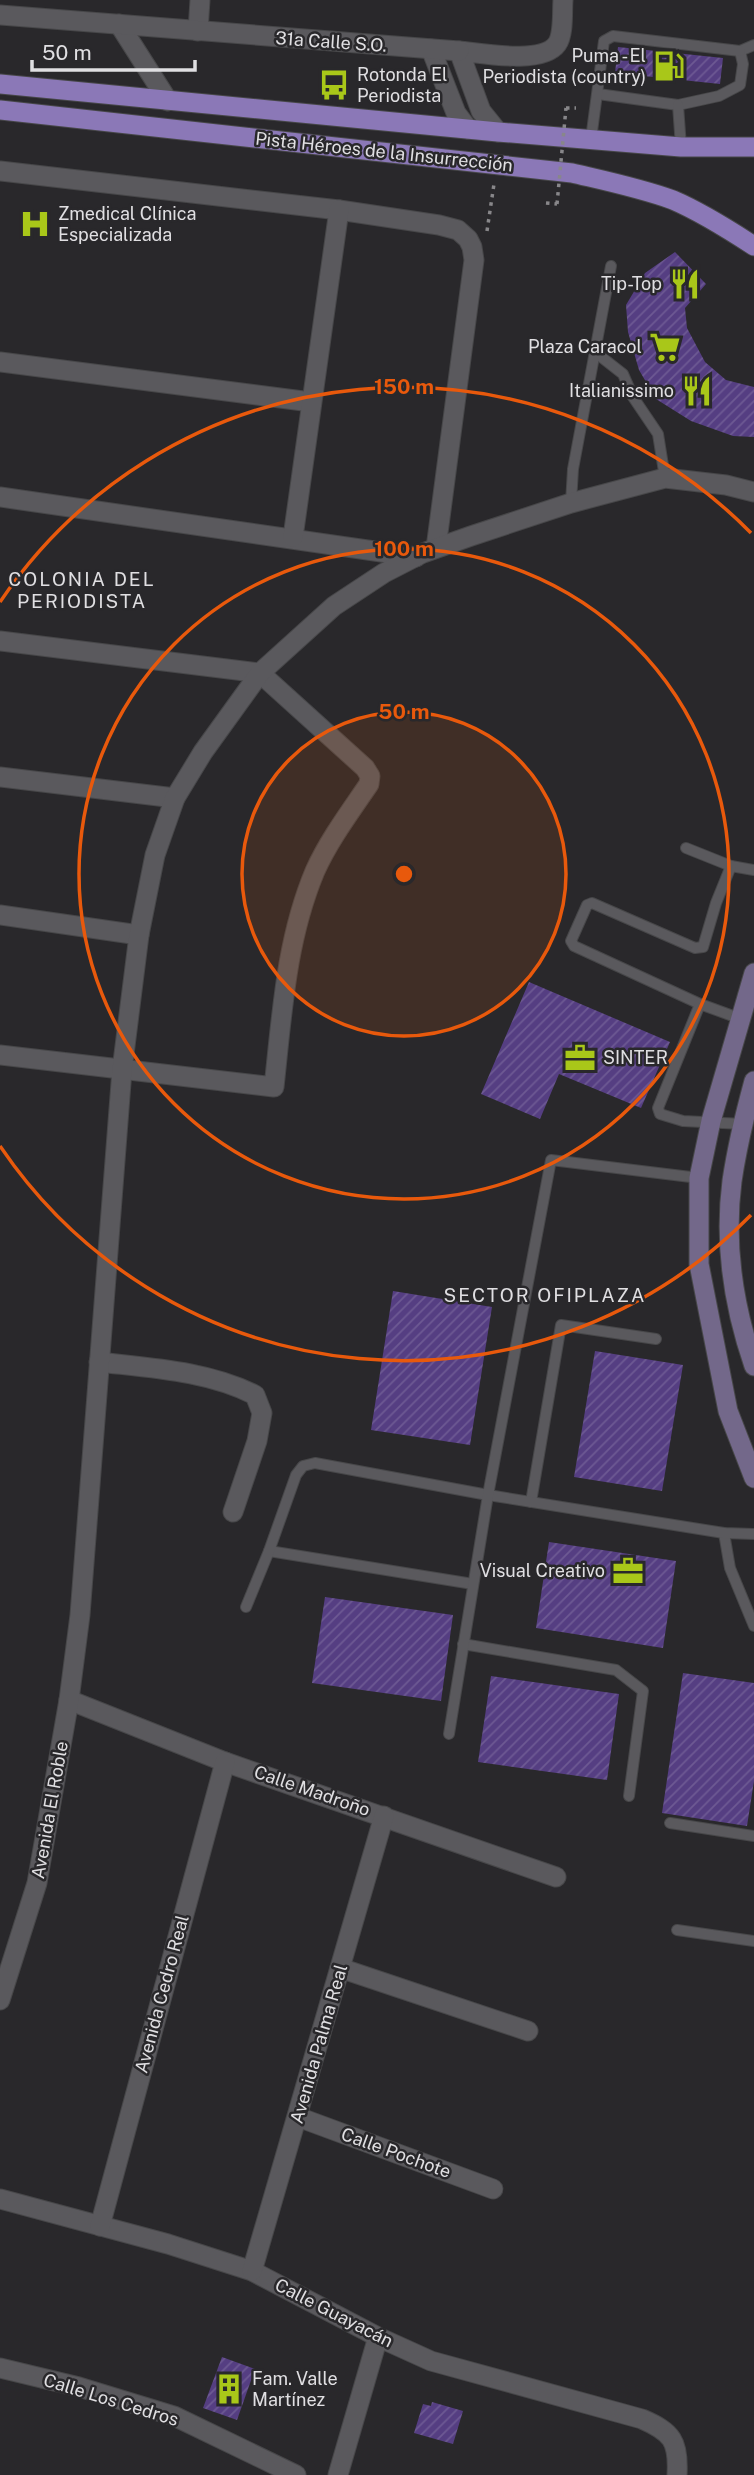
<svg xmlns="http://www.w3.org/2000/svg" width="754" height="2475" viewBox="0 0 754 2475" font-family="'Public Sans',sans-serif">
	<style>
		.building { fill: url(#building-hatch) }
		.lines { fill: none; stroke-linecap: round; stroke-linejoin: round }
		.service-casing { stroke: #474749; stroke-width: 12 }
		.minor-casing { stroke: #474749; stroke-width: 21 }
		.tertiary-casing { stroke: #474749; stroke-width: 21 }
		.secondary-casing { stroke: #474749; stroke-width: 21 }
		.primary-casing { stroke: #474749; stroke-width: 21 }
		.path { stroke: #88878a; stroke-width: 3.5; stroke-dasharray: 3.5 5; stroke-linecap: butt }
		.service { stroke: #5a595d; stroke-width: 10 }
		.minor { stroke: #5a595d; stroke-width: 19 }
		.tertiary { stroke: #5a595d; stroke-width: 19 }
		.secondary { stroke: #73688a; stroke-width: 19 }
		.primary { stroke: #8b78b7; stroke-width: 19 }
		.path-bridge { stroke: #88878a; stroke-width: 3.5; stroke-dasharray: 3.5 5; stroke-linecap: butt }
		.ring { fill: none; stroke: #e8590c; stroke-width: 3.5 }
		.labels { text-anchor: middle; stroke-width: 5; stroke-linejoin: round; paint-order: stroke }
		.street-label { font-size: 18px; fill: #e0dfe2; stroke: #29282b }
		.poi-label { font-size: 18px; fill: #e0dfe2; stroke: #29282b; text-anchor: end }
		.neighbourhood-label { font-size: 19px; letter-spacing: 2px; fill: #e0dfe2; stroke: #29282b }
		.centre { fill: #e8590c; stroke: #29282b; stroke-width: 3.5 }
		.ring-label { font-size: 21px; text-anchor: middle; font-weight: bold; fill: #e8590c; stroke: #29282b; stroke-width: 5; stroke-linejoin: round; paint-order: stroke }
	</style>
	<defs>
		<pattern id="building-hatch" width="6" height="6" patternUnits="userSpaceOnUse" patternTransform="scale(1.75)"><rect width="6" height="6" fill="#553e82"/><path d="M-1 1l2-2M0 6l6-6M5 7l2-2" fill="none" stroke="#6d5993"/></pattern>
	</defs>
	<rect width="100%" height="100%" fill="#29282b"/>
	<g class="building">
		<polygon points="618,47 723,58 720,84 615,73"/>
		<polygon points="675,252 706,284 685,308 687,328 705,362 726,380 754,387 754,437 733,436 691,421 656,399 639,370 628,332 626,305 645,273"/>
		<polygon points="529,982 670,1042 641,1108 559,1074 540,1119 481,1094"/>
		<polygon points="393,1291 492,1307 470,1445 371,1430"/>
		<polygon points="595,1351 683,1365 662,1491 574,1477"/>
		<polygon points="549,1542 676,1561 663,1648 536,1628"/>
		<polygon points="325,1597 453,1615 441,1701 312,1683"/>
		<polygon points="683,1673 754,1683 754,1781 747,1826 662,1813"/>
		<polygon points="491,1676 619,1694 607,1780 478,1762"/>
		<polygon points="222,2357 255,2369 237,2420 203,2408"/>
		<polygon points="432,2402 463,2411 453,2444 414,2433 423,2404 431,2406"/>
	</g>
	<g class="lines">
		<g class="service-casing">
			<g id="service">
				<polyline points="598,94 678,105 719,96 740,85 743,64 740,51 754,45"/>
				<polyline points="678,105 681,147"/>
				<polyline points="591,139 604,41 613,36 740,51"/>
				<polyline points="595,352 623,374 633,397 658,434 665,478"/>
				<polyline points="571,503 573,469 611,266"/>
				<polyline points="686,848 731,866 754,870"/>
				<polyline points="731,866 716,903 703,947 695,948 592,903 587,905 571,941 574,946 700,1004 741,1019"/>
				<polyline points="700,1004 658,1108 660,1114 683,1121 743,1124"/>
				<polyline points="531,1502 561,1325 656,1339"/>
				<polyline points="724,1533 730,1568 754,1626"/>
				<polyline points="269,1551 473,1584"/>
				<polyline points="246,1607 269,1551 296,1475 303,1466 315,1463 488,1495 724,1533 754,1534"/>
				<polyline points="463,1644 616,1670 643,1691 629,1796"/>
				<polyline points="449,1734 488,1495 551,1160 699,1178"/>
				<polyline points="670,1823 754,1836"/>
				<polyline points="677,1930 754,1941"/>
			</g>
		</g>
		<g class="minor-casing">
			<g id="minor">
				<polyline points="119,24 168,101"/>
				<polyline points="198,31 200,0"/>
				<polyline points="431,49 456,113 468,129"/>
				<path d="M 498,132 L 481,111 L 459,51 C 481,53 542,65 557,44 C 564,34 562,12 563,0"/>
				<polyline points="0,171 339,210 439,225 458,230 468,239 472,247 474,260 436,548"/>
				<polyline points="0,362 311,402"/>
				<polyline points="0,497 416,557"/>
				<polyline points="293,537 339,210"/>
				<path d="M 0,641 L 260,673 L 365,768 L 370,776 L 369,784 C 350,812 329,840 315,871 C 286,940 282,1014 274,1087 L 0,1055"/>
				<polyline points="0,777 175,798"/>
				<polyline points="0,915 139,935"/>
				<path d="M 99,1362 C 151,1368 208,1371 255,1395 L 262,1413 L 257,1441 L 233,1512"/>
				<polyline points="69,1700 225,1762 556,1877"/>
				<polyline points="340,1968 528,2031"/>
				<polyline points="0,2000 37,1883 69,1700 80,1615 122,1070 139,935 155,855 175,798 203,752 260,673 334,606 384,573 423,553 471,536 571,503 665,478 726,485 754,492"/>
				<polyline points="298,2117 493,2189"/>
				<path d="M 0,2199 L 168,2244 L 252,2271 L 378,2337 L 431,2361 L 642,2419 C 672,2432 679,2441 677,2475"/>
				<polyline points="100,2226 225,1762"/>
				<polyline points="252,2271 384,1816"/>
				<polyline points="0,2368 79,2387 174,2416 296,2475"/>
				<polyline points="338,2475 378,2337"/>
			</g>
		</g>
		<g class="tertiary-casing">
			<polyline id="tertiary" points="0,15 459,51"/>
		</g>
		<g class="secondary-casing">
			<g id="secondary">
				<polyline points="754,973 711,1121 699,1178 699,1264 728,1411 754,1478"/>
				<path d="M 754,1081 C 745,1114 737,1147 732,1181 C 724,1243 734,1308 754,1366"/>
			</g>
		</g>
		<g class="primary-casing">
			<g id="primary">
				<polyline points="0,84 498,132 681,147 754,147"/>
				<path d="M 0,110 L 572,173 C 606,181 640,188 673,200 C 701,212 728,229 754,246"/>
			</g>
		</g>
		<g class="path">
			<polyline points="566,108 576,108"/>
			<polyline points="546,203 557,204"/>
			<polyline points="487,231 494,184"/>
		</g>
		<use href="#service" class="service"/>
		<use href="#minor" class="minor"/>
		<use href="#tertiary" class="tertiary"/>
		<use href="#secondary" class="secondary"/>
		<use href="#primary" class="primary"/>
		<polyline class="path-bridge" points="557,204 566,108"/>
	</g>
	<circle cx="404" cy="874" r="162" fill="#e8590c" fill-opacity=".12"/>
	<g class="ring">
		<circle cx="404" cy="874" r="162"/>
		<circle cx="404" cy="874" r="325"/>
		<path d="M751 1215A487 487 0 0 1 0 1146M0 602A487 487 0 0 1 751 533"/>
	</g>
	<defs>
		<g id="fuel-bare" transform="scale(2.415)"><path d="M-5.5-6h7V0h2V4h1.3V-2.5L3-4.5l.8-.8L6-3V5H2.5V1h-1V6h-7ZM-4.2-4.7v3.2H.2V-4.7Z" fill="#a9c719" stroke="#29282b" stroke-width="2.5" paint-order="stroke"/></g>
		<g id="bus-bare" transform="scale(2.415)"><path d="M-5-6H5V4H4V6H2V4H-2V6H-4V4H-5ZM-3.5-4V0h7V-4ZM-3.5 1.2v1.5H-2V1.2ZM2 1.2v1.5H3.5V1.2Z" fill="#a9c719" stroke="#29282b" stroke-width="2.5" paint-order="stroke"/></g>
		<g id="hospital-bare" transform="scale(2.415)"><path d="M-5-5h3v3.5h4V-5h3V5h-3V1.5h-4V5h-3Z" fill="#a9c719" stroke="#29282b" stroke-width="2.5" paint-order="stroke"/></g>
		<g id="restaurant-bare" transform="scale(2.415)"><path d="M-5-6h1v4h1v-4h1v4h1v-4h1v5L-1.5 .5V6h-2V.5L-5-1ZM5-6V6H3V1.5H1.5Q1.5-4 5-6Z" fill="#a9c719" stroke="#29282b" stroke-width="2.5" paint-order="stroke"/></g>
		<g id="supermarket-bare" transform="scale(2.415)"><path d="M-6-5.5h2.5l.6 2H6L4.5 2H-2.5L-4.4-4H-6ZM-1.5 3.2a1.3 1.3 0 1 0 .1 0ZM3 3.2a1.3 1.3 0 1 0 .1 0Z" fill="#a9c719" stroke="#29282b" stroke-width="2.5" paint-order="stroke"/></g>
		<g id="office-bare" transform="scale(2.415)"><path d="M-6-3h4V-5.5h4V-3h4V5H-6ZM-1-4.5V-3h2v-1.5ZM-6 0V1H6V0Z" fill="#a9c719" stroke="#29282b" stroke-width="2.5" paint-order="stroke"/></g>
		<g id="building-bare" transform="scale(2.415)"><path d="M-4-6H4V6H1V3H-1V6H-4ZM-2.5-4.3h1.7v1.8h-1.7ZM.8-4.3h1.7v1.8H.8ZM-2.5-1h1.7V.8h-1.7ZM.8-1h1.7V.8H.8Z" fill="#a9c719" stroke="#29282b" stroke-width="2.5" paint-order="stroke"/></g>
	</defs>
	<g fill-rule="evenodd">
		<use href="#fuel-bare" x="669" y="66"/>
		<use href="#bus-bare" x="334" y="85"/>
		<use href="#hospital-bare" x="35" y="224"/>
		<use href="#restaurant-bare" x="685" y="284"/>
		<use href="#supermarket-bare" x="665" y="347"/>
		<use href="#restaurant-bare" x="697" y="391"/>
		<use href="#office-bare" x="580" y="1058"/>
		<use href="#office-bare" x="628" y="1571"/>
		<use href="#building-bare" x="229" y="2389"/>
	</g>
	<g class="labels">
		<g class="street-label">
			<text transform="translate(331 42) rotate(4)" y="6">31a Calle S.O.</text>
			<text transform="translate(384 152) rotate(6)" y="6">Pista Héroes de la Insurrección</text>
			<text transform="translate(312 1791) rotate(19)" y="6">Calle Madroño</text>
			<text transform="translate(50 1810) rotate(-80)" y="6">Avenida El Roble</text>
			<text transform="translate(162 1994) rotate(-75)" y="6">Avenida Cedro Real</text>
			<text transform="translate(319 2044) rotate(-74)" y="6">Avenida Palma Real</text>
			<text transform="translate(396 2153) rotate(20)" y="6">Calle Pochote</text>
			<text transform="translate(334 2313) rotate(27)" y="6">Calle Guayacán</text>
			<text transform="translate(111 2400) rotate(17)" y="6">Calle Los Cedros</text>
		</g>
		<g class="poi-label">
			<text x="646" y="62">Puma - El<tspan x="646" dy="21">Periodista (country)</tspan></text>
			<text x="357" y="81" text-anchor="start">Rotonda El<tspan x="357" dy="21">Periodista</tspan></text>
			<text x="58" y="220" text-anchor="start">Zmedical Clínica<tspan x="58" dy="21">Especializada</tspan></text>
			<text x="662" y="290">Tip-Top</text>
			<text x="642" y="353">Plaza Caracol</text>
			<text x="674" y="397">Italianissimo</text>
			<text x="603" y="1064" text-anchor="start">SINTER</text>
			<text x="605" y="1577">Visual Creativo</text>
			<text x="252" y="2385" text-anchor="start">Fam. Valle<tspan x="252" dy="21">Martínez</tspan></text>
		</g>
		<g class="neighbourhood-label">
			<text x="82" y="586">COLONIA DEL<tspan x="82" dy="22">PERIODISTA</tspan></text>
			<text x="545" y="1302">SECTOR OFIPLAZA</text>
		</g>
	</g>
	<circle cx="404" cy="874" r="10" class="centre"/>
	<g class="ring-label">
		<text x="404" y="394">150 m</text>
		<text x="404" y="556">100 m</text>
		<text x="404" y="719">50 m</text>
	</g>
	<path d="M32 60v10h163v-10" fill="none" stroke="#e0dfe2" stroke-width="3.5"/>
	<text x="42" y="60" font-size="21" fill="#e0dfe2" stroke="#29282b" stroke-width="5" paint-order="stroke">50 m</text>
</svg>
